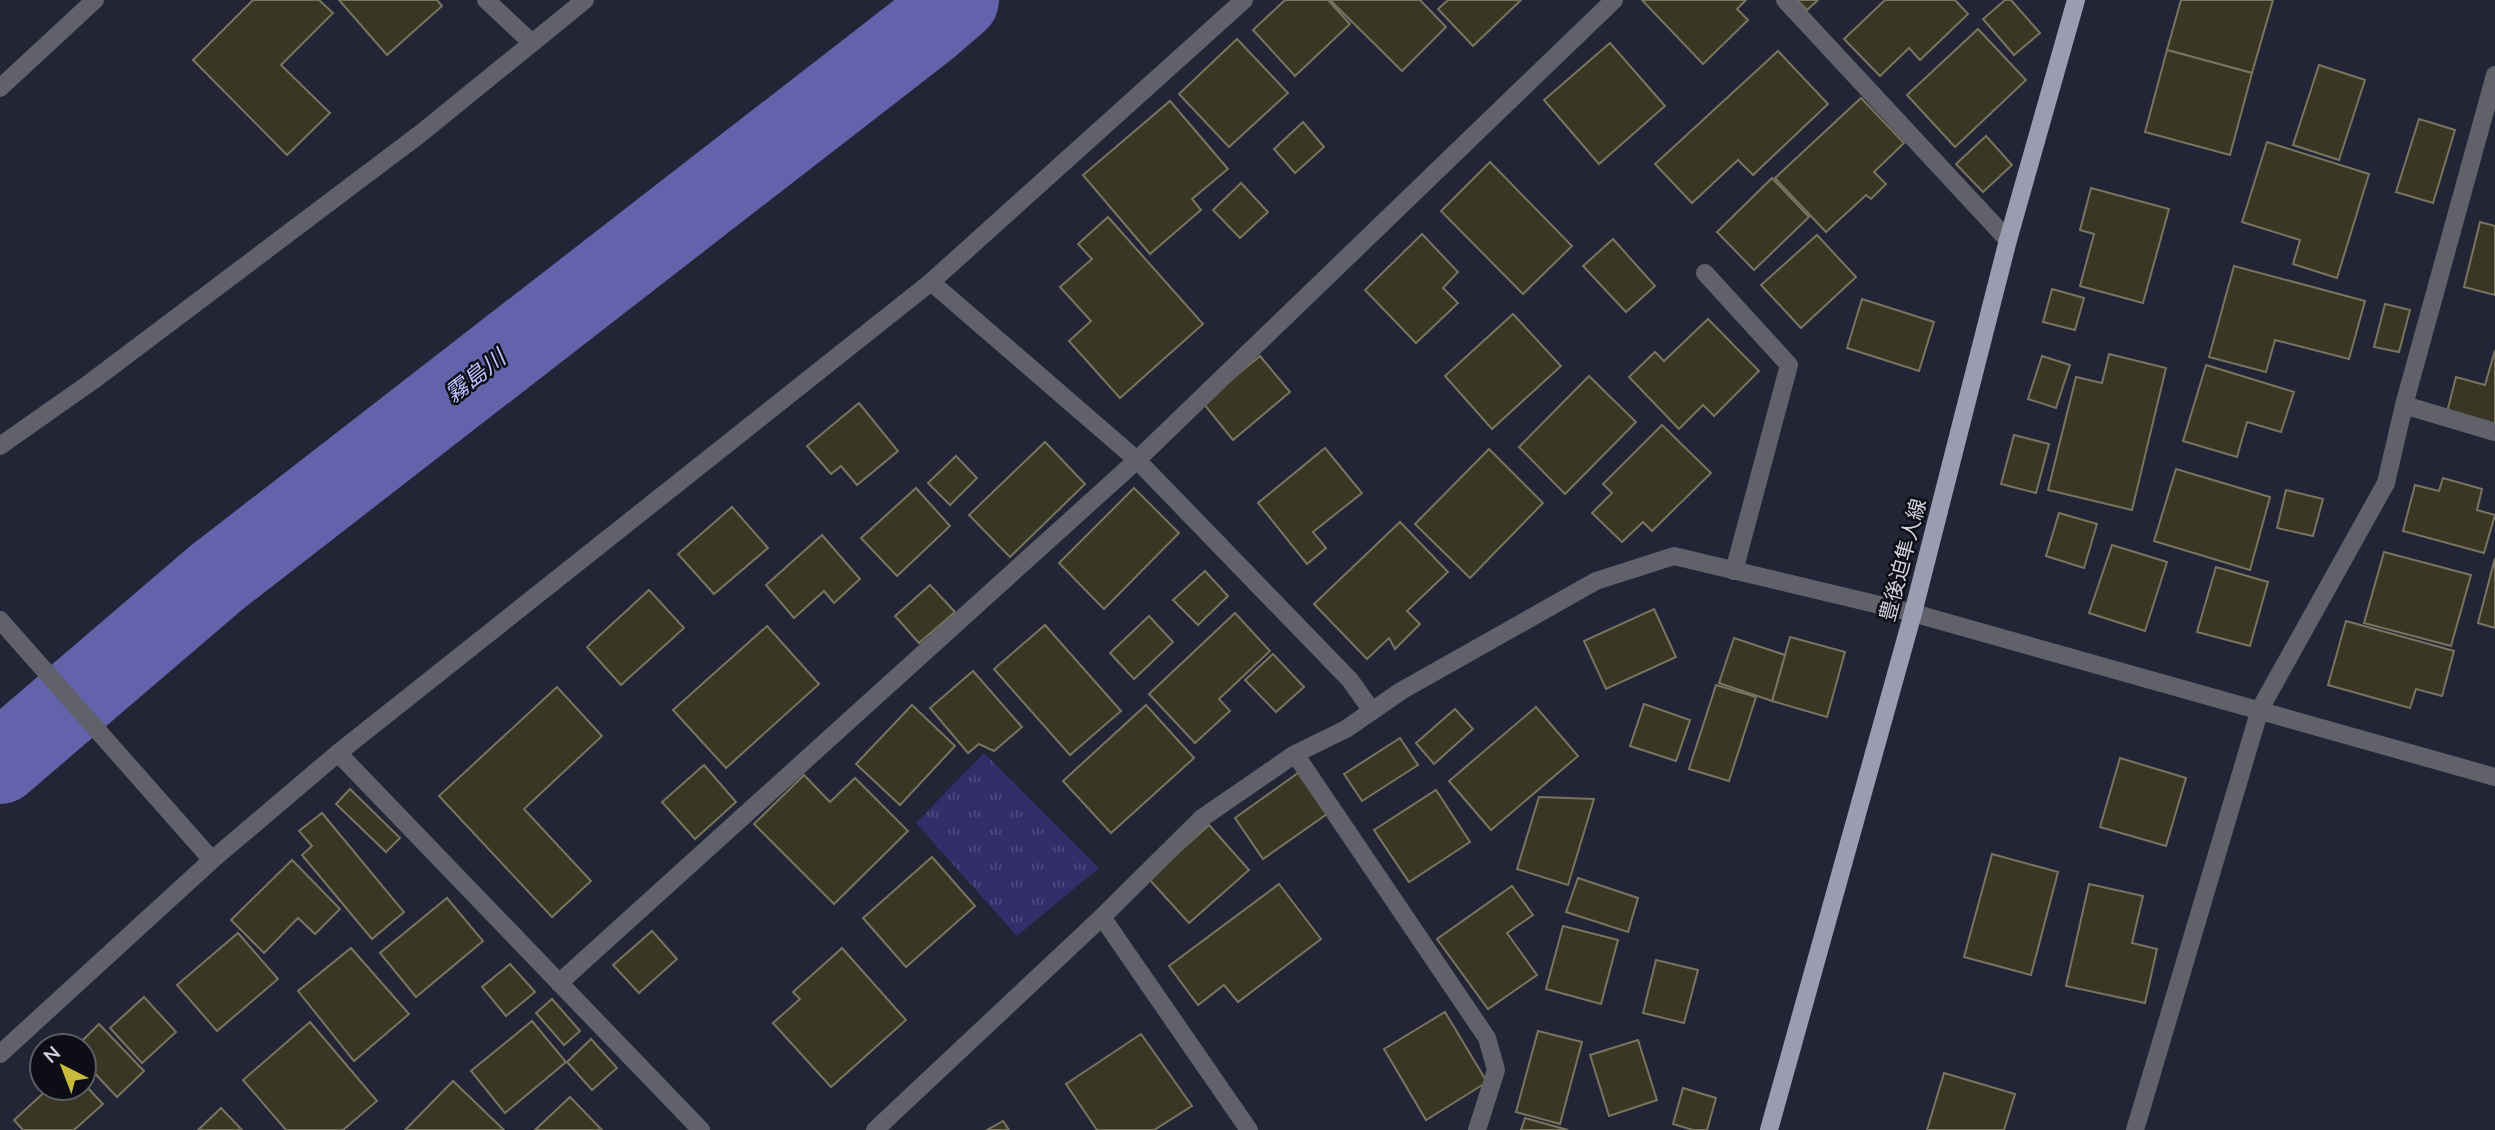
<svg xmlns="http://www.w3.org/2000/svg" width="2495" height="1130" viewBox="0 0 2495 1130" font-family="Mulish,'Noto Sans JP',sans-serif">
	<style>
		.grass { fill: url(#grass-tufts) }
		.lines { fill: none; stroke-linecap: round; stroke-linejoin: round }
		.river { stroke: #6263aa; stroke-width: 82 }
		.building { fill: #393724; stroke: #777560; stroke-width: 2 }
		.minor { stroke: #60616a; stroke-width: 18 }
		.major { stroke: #9b9caf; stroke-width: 18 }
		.labels { text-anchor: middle; stroke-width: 5; stroke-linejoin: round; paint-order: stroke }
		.street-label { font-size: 21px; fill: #d1d2de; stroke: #0d0e15 }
		.water-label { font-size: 23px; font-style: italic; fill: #bec2fe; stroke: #0d0e15 }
	</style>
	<defs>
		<pattern id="grass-tufts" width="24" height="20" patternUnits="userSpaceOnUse" patternTransform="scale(1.75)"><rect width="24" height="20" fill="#312e6a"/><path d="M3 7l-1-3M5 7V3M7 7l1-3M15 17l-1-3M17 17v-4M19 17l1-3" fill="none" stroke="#4e4b7f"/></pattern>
	</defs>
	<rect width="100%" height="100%" fill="#232435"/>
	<polygon class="grass" points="984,753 1099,868 1017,936 916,823"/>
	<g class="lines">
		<polyline class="river" points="0,763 216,578 929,25 958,0"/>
	</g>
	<g class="building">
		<polygon points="253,0 319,0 333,13 281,65 330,113 287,155 193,60"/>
		<polygon points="339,0 437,0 442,6 387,55"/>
		<polygon points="1285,0 1328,0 1350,24 1295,76 1253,30"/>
		<polygon points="1330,0 1420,0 1446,27 1402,71"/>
		<polygon points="1448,0 1521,0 1473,46 1438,9"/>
		<polygon points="1642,0 1746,0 1737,9 1748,20 1703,64"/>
		<polygon points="1797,0 1818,0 1807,10"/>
		<polygon points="1885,0 1955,0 1968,14 1920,60 1909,48 1880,76 1844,39"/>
		<polygon points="2005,0 2011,0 2040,33 2014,55 1983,19"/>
		<polygon points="2181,0 2273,0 2252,73 2167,50"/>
		<polygon points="1978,29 2026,80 1955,147 1907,95"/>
		<polygon points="1237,39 1288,93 1229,147 1179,94"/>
		<polygon points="1610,43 1665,106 1599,164 1544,100"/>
		<polygon points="2167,50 2252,73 2230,155 2145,132"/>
		<polygon points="1778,51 1828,104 1753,175 1738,160 1692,203 1655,164"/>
		<polygon points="2319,65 2365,80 2339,160 2293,145"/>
		<polygon points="1861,98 1904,143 1874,172 1886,184 1871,199 1866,195 1826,232 1775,178"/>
		<polygon points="1170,101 1228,169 1192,199 1201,210 1150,254 1083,175"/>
		<polygon points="2419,119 2455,130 2433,203 2396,192"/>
		<polygon points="1303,122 1324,147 1295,173 1274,149"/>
		<polygon points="1986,136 2012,165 1983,192 1956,164"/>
		<polygon points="2267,142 2369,174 2337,278 2293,264 2300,240 2242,222"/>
		<polygon points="1490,162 1572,246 1523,294 1441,211"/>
		<polygon points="1772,178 1809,217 1754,270 1717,232"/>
		<polygon points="1241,183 1268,212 1240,238 1213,210"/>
		<polygon points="2091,188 2169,209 2143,303 2080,286 2094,234 2080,230"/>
		<polygon points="1108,217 1203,324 1120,398 1069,341 1091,321 1060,287 1092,259 1078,244"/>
		<polygon points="2480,222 2495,226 2495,295 2464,287"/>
		<polygon points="1422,234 1458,272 1443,288 1458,303 1416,343 1365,290"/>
		<polygon points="1817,235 1856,277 1801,328 1761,285"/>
		<polygon points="1613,239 1655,286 1626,312 1583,266"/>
		<polygon points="2234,266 2365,301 2349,359 2275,340 2266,372 2209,357"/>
		<polygon points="2052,289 2084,298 2075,330 2043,322"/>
		<polygon points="1862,299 1934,322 1919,371 1847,348"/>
		<polygon points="2385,304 2410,310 2399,352 2374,347"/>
		<polygon points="1513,314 1561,366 1492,429 1445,376"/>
		<polygon points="1708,319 1759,371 1714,416 1703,405 1679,429 1629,377 1655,352 1664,361"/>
		<polygon points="2495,350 2495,424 2447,412 2456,377 2485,385"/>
		<polygon points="2109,354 2166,368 2132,510 2048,490 2076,377 2102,383"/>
		<polygon points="1260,356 1290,392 1233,440 1203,403"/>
		<polygon points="2042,356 2070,365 2056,408 2028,399"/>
		<polygon points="2206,365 2294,392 2281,432 2247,422 2237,457 2183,441"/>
		<polygon points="1589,376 1636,422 1565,494 1519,447"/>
		<polygon points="859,403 898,451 857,485 841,466 831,474 807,446"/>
		<polygon points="1662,425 1711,473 1652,531 1643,522 1622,542 1592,513 1612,493 1603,484"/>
		<polygon points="2014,435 2049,444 2036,493 2001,484"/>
		<polygon points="1045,442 1085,484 1010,557 969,515"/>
		<polygon points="1325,448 1362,493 1313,532 1326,548 1307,564 1258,503"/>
		<polygon points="1489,449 1543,503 1470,578 1415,524"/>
		<polygon points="956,456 977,478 950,505 928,483"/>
		<polygon points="2176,469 2270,497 2250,570 2154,541"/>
		<polygon points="2443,478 2482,489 2477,510 2495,515 2484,553 2403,531 2415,485 2439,491"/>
		<polygon points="916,488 950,526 897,576 861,538"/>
		<polygon points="1134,488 1179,533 1104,609 1059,563"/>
		<polygon points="2286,490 2323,499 2313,536 2277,528"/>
		<polygon points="732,507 768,548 714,594 678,554"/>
		<polygon points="2059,513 2097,524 2084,568 2046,556"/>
		<polygon points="1400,522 1448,572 1407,611 1420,624 1395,649 1389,638 1367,659 1314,604"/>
		<polygon points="822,535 860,579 834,603 824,591 794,618 766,585"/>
		<polygon points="2112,545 2167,562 2145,631 2089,613"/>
		<polygon points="2384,552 2471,575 2451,646 2364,623"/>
		<polygon points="2495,558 2495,628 2478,623"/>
		<polygon points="2216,567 2268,582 2250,646 2197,632"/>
		<polygon points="1205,571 1228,596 1198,625 1173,600"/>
		<polygon points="930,585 955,612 919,643 895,616"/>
		<polygon points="649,590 684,628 621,685 587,647"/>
		<polygon points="1654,609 1676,657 1606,689 1584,641"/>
		<polygon points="1235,613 1270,651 1219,699 1230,711 1195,743 1149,694"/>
		<polygon points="1149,616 1173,642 1134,679 1110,653"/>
		<polygon points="2346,621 2454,651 2442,696 2416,689 2410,708 2328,685"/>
		<polygon points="1045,625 1121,711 1070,755 994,669"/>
		<polygon points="767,626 819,684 726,768 673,710"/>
		<polygon points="1790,637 1845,652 1827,717 1772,701"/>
		<polygon points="1734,638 1785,655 1772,701 1719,683"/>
		<polygon points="1273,654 1304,687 1276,712 1245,680"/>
		<polygon points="973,671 1022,727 994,751 979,744 968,753 930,708"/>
		<polygon points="1716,685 1756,697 1729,781 1689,769"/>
		<polygon points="557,687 602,736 524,809 591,881 552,917 439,796"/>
		<polygon points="1644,704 1690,720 1676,761 1630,746"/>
		<polygon points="912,705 955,746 900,805 856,764"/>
		<polygon points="1146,705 1194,758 1111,833 1063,781"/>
		<polygon points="1536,707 1578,756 1491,830 1449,781"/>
		<polygon points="1455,709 1473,729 1434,764 1416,743"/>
		<polygon points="1400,738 1418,765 1362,801 1344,774"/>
		<polygon points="2120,758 2186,778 2166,846 2100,827"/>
		<polygon points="704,765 736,802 695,839 662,802"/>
		<polygon points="1298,773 1327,814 1263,859 1235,818"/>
		<polygon points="804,775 830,802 855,778 908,831 834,904 754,824"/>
		<polygon points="350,789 400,838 386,852 336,804"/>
		<polygon points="1436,790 1470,842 1409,882 1374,830"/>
		<polygon points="1539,797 1594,799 1568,885 1517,869"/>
		<polygon points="322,813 404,912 372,939 302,855 312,846 299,831"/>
		<polygon points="1209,825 1249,870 1189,923 1149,879"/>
		<polygon points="1992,854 2058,872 2031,975 1964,957"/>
		<polygon points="932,857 975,906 906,967 863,918"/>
		<polygon points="292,860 340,909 315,934 298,918 264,953 231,920"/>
		<polygon points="1578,878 1638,898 1628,932 1566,912"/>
		<polygon points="1279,884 1321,939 1238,1002 1224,985 1198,1005 1169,966"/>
		<polygon points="2089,884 2143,896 2132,943 2157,949 2145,1003 2066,986"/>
		<polygon points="1512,886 1533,915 1507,933 1537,975 1488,1009 1437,939"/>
		<polygon points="447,898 483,941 416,997 380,953"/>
		<polygon points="1563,926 1618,940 1601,1004 1546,989"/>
		<polygon points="652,931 677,959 639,993 613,965"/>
		<polygon points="238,933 278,979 217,1031 177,985"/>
		<polygon points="351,948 409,1014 354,1061 298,991"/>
		<polygon points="842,948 906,1020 831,1087 773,1023 800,999 793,992"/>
		<polygon points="1656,960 1698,970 1684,1023 1643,1013"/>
		<polygon points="510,964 535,992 506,1016 482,987"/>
		<polygon points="144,997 176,1032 142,1063 110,1028"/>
		<polygon points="552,999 580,1031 564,1045 536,1013"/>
		<polygon points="1445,1012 1487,1082 1426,1120 1384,1049"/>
		<polygon points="532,1021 566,1062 505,1113 471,1071"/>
		<polygon points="310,1022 377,1101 343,1130 286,1130 243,1080"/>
		<polygon points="99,1024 144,1071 117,1097 84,1062 84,1046 77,1046"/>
		<polygon points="1538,1031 1582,1042 1560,1124 1516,1112"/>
		<polygon points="1141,1034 1192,1106 1154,1130 1097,1130 1066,1084"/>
		<polygon points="591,1039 617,1068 592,1090 567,1062"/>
		<polygon points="1638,1040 1657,1100 1609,1116 1590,1055"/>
		<polygon points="1944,1073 2015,1094 2004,1130 1927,1130"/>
		<polygon points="453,1081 504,1130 405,1130"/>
		<polygon points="84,1084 103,1104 74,1130 23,1130 14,1120 49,1088 84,1088"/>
		<polygon points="1683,1088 1716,1098 1707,1130 1693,1130 1673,1124"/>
		<polygon points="570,1097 602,1130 535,1130"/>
		<polygon points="221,1108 242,1130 198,1130"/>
		<polygon points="1525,1118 1568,1130 1521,1130"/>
		<polygon points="1003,1121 1009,1130 987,1130"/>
	</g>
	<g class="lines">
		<g class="minor">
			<polyline points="486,0 532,43"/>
			<polyline points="1785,0 2008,240"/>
			<polyline points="0,88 95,0"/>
			<polyline points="1705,273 1789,365 1734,571"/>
			<polyline points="931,282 1137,460 1350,680 1372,711"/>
			<polyline points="2404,405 2495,432"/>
			<polyline points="0,446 91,382 420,134 585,0"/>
			<polyline points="0,620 212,860 0,1054"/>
			<polyline points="338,753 701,1130"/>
			<polyline points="1295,754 1487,1038 1496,1070 1477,1130"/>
			<polyline points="212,860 338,753 931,282 1244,0"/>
			<polyline points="1102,917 1249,1130"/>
			<polyline points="559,983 1137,460 1614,0"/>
			<polyline points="875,1130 1102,917 1202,818 1295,754 1346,729 1401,691 1596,581 1674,556 1913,613 2495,777"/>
			<polyline points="2135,1130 2260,709 2386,483 2404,405 2495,75"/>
		</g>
		<polyline class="major" points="1769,1130 1913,613 2008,240 2076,0"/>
	</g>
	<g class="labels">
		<g class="street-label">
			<text transform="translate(1903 560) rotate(-75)" y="7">豊後迫隼人線</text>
		</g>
		<g class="water-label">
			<text transform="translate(475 376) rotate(-38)" y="8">霧島川</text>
		</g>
	</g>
	<g transform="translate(63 1067) rotate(318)"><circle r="33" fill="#0d0e15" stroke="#5b5c65" stroke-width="2"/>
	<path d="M0-5L12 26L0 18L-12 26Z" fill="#c8bb3b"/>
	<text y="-10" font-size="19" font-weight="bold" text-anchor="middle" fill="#d1d2de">N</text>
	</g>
</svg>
